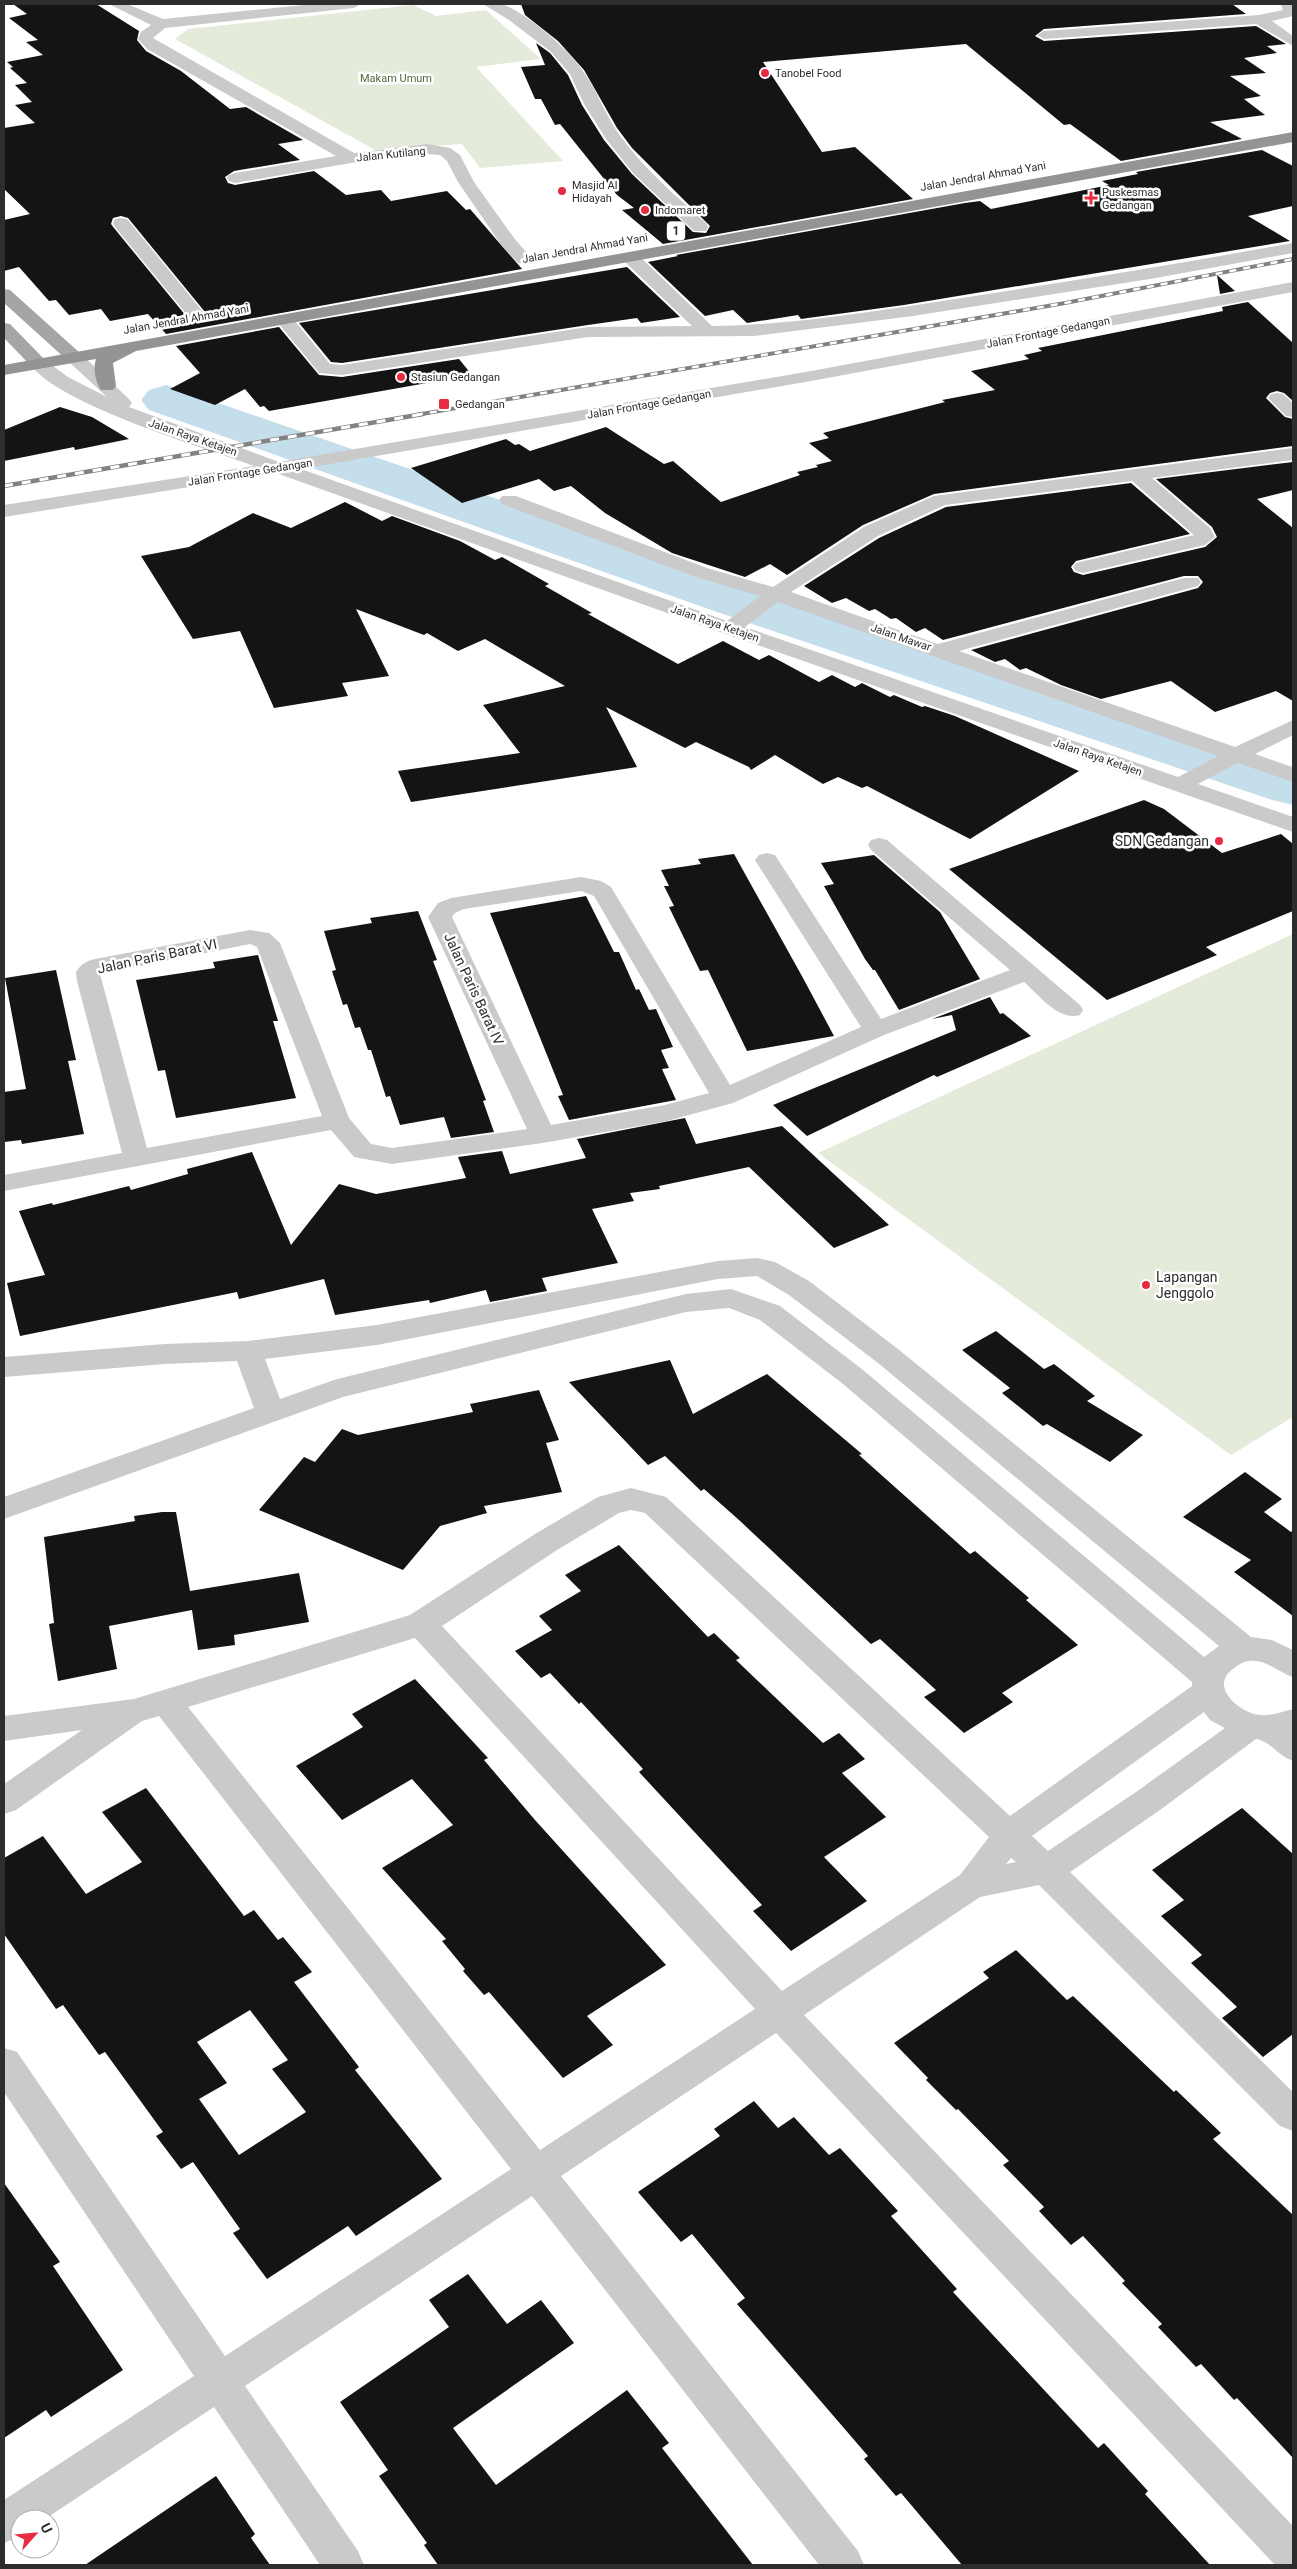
<svg xmlns="http://www.w3.org/2000/svg" width="1297" height="2569" viewBox="0 0 1297 2569" font-family="Roboto,sans-serif">
	<style>
		.green { fill: #e4ebda }
		.lines { fill: none; stroke-linecap: round; stroke-linejoin: round }
		.river { fill: #c5deec; fill-rule: evenodd }
		.building { fill: #141414; fill-rule: evenodd }
		.minor { fill: #cacaca; fill-rule: evenodd }
		.major { fill: #a5a5a5; fill-rule: evenodd }
		.highway { fill: #949494; fill-rule: evenodd }
		.rail-far1-casing { stroke: #828282; stroke-width: 4 }
		.rail-casing { stroke: #828282; stroke-width: 4.5 }
		.rail-far1 { stroke: #fff; stroke-width: 2.5; stroke-dasharray: 7; stroke-linecap: butt }
		.rail { stroke: #fff; stroke-width: 3; stroke-dasharray: 9; stroke-linecap: butt }
		.poi-dot { fill: #e82b3f; stroke: #fff; stroke-width: 2 }
		.labels { text-anchor: middle; stroke-width: 5; stroke-linejoin: round; paint-order: stroke }
		.far-poi-label { font-size: 11px; fill: #2d2d2d; stroke: #fff; text-anchor: start }
		.far-park-label { font-size: 11px; fill: #52693a; stroke: #fff }
		.far-street-label { font-size: 11px; fill: #2d2d2d; stroke: #fff }
		.shield { fill: #fff; stroke: #6c6c6c; stroke-width: 1 }
		.shield-label { font-size: 12px; font-weight: bold; fill: #2d2d2d }
		.poi-label { font-size: 14px; fill: #2d2d2d; stroke: #fff; text-anchor: end }
		.street-label { font-size: 14px; fill: #2d2d2d; stroke: #fff }
	</style>
	<rect width="100%" height="100%" fill="#fff"/>
	<g class="green">
		<polygon points="413,5 436,16 486,10 541,59 476,67 563,161 480,168 462,144 375,150 175,39 188,29"/>
		<polygon points="1293,934 1293,1417 1231,1455 818,1153"/>
	</g>
	<g class="lines">
		<polygon class="river" points="166,385 752,587 1293,767 1293,805 1272,800 714,611 149,410 141,400 149,390"/>
	</g>
	<g class="building">
		<path d="M 13,4 L 96,4 L 139,31 L 137,40 L 146,51 L 181,71 L 230,109 L 246,107 L 303,140 L 278,144 L 300,160 L 234,171 L 225,177 L 228,183 L 235,185 L 314,171 L 346,195 L 381,190 L 391,201 L 447,191 L 466,210 L 470,209 L 522,269 L 166,334 L 148,314 L 110,321 L 101,309 L 69,315 L 56,300 L 49,301 L 19,267 L 4,271 L 4,220 L 30,214 L 4,189 L 4,128 L 35,123 L 15,105 L 32,102 L 15,85 L 27,83 L 10,68 L 13,67 L 7,62 L 43,55 L 26,42 L 38,40 L 9,18 L 27,14 ZM 121,216 L 128,218 L 205,312 L 209,317 L 206,322 L 191,322 L 114,228 L 111,224 L 113,218 Z"/>
		<polygon points="521,4 1232,4 1246,14 1044,29 1035,36 1044,41 1256,26 1286,44 1267,46 1277,53 1244,58 1266,73 1230,76 1261,96 1244,99 1265,115 1210,122 1242,139 1121,161 1070,124 1064,125 966,44 763,62 822,152 855,147 913,199 663,244 622,210 634,208 617,195 560,124 555,125 541,99 535,99 521,67 545,65 536,43 550,53 568,75 582,105 604,140 632,174 693,232 706,233 710,226 632,148 617,128 584,70 558,41 525,15"/>
		<polygon points="1262,150 1293,166 1293,206 1248,216 1290,241 904,305 808,318 801,319 798,315 747,323 733,310 705,316 648,262 678,256 676,255 965,203 980,201 991,209 1109,185 1102,181 1138,174 1136,172"/>
		<polygon points="627,267 680,317 641,323 637,318 588,325 342,363 331,362 299,323"/>
		<polygon points="1217,275 1235,291 1220,294"/>
		<polygon points="1248,302 1293,343 1293,401 1284,393 1277,391 1270,393 1266,398 1285,417 1293,419 1293,446 934,494 863,525 787,575 770,564 745,577 672,553 605,513 571,486 554,491 539,479 462,503 411,468 506,439 515,445 519,444 530,451 606,427 664,464 673,461 721,502 800,475 797,472 818,467 816,465 832,461 809,443 829,438 823,433 945,402 942,400 995,390 971,371 1029,359 1024,355 1042,351 1038,348 1223,311 1222,307"/>
		<polygon points="279,327 319,375 342,377 459,359 472,375 269,411 264,406 260,407 245,389 215,405 170,389 200,373 176,346"/>
		<polygon points="60,407 92,417 129,439 75,450 74,447 4,461 4,430"/>
		<polygon points="1293,462 1293,490 1257,499 1293,528 1293,701 1276,691 1215,712 1171,681 1101,699 1061,685 1026,668 1020,670 1005,659 995,662 971,650 1198,588 1203,582 1198,576 1184,576 943,640 925,628 916,632 896,618 891,619 875,609 869,611 846,598 832,603 804,586 879,538 946,507 1131,483 1190,534 1076,561 1071,567 1074,572 1083,575 1205,547 1217,537 1212,527 1156,479"/>
		<polygon points="345,502 382,521 392,516 460,541 495,560 502,557 549,584 545,586 592,613 588,614 678,664 723,641 759,660 769,655 819,682 832,675 855,687 862,683 890,697 894,695 922,707 925,706 955,716 1079,771 970,839 867,786 862,788 838,777 823,784 775,755 751,770 749,767 696,742 685,748 606,707 637,767 411,802 398,771 520,753 483,705 565,686 485,639 458,651 427,633 424,635 356,609 389,676 342,683 348,696 274,708 240,631 193,639 141,556 189,547 253,513 291,528"/>
		<polygon points="1144,800 1164,809 1222,853 1281,834 1293,844 1293,911 1206,947 1217,955 1107,1000 949,869"/>
		<polygon points="734,854 803,978 834,1036 747,1051 708,970 700,971 669,907 674,906 664,886 669,886 661,870 701,864 698,859"/>
		<polygon points="874,855 940,912 980,979 899,1010 875,970 873,970 865,959 824,886 834,884 821,863"/>
		<polygon points="586,896 614,952 619,952 636,990 639,989 649,1010 656,1009 673,1047 661,1050 669,1068 662,1069 676,1100 569,1120 558,1096 563,1095 490,913"/>
		<polygon points="418,911 437,960 433,961 486,1100 483,1101 494,1132 451,1138 444,1117 400,1125 390,1096 386,1097 371,1050 368,1050 360,1027 355,1028 347,1004 343,1005 332,971 336,970 324,931 372,923 370,918"/>
		<polygon points="258,955 278,1021 273,1021 296,1098 176,1118 165,1070 158,1071 136,980 215,968 213,962"/>
		<polygon points="56,970 76,1060 68,1061 84,1134 22,1144 21,1140 4,1142 4,1092 26,1089 5,978"/>
		<polygon points="990,997 1000,1014 1003,1013 1031,1036 937,1077 934,1075 807,1136 773,1105 956,1030 952,1015 932,1019"/>
		<polygon points="685,1118 696,1144 782,1126 889,1225 834,1248 749,1167 659,1186 660,1189 630,1193 634,1201 592,1209 618,1263 542,1278 547,1291 490,1302 486,1290 430,1303 429,1300 335,1315 324,1279 239,1299 237,1292 20,1336 7,1283 45,1275 19,1211 52,1203 53,1205 129,1186 131,1190 188,1174 187,1169 252,1152 291,1245 339,1184 376,1194 466,1178 458,1157 502,1151 510,1174 586,1158 577,1139"/>
		<polygon points="996,1331 1044,1369 1054,1364 1095,1396 1087,1401 1143,1435 1110,1462 1047,1424 1043,1426 1002,1393 1010,1388 962,1350"/>
		<polygon points="670,1360 693,1414 767,1374 862,1454 859,1455 970,1554 975,1551 1029,1598 1026,1600 1078,1645 1002,1693 1013,1702 964,1733 924,1697 936,1690 880,1639 871,1644 739,1520 704,1489 701,1491 665,1456 648,1465 569,1382"/>
		<polygon points="539,1390 559,1440 546,1443 562,1492 484,1506 487,1513 440,1526 403,1570 259,1510 304,1457 315,1462 342,1429 358,1435 473,1412 470,1404"/>
		<polygon points="1245,1472 1282,1499 1264,1512 1291,1532 1293,1530 1293,1616 1234,1572 1251,1560 1183,1517"/>
		<polygon points="162,1512 176,1512 190,1591 299,1573 309,1622 234,1635 235,1645 198,1650 192,1610 109,1626 117,1669 58,1681 49,1624 54,1623 44,1537 135,1521 134,1516"/>
		<polygon points="619,1545 708,1637 714,1633 740,1658 736,1660 823,1743 839,1733 865,1759 842,1773 886,1817 824,1857 867,1901 791,1951 753,1911 762,1905 639,1772 643,1769 581,1702 579,1704 550,1673 541,1678 515,1651 552,1630 539,1616 581,1591 565,1575"/>
		<polygon points="415,1679 488,1758 484,1760 535,1820 666,1965 587,2016 613,2045 563,2078 489,1992 484,1995 463,1971 465,1969 442,1941 446,1939 382,1868 453,1825 412,1779 342,1820 296,1766 363,1727 352,1714"/>
		<path d="M 146,1788 L 244,1916 L 254,1910 L 278,1940 L 283,1937 L 312,1972 L 294,1982 L 359,2067 L 355,2070 L 442,2179 L 356,2236 L 348,2226 L 267,2279 L 233,2233 L 240,2229 L 193,2162 L 181,2169 L 156,2136 L 163,2132 L 105,2052 L 99,2055 L 63,2005 L 56,2009 L 4,1934 L 4,1858 L 43,1836 L 86,1894 L 142,1862 L 102,1812 ZM 250,2010 L 288,2060 L 272,2069 L 306,2112 L 239,2155 L 199,2099 L 227,2083 L 197,2042 Z"/>
		<polygon points="1242,1808 1293,1854 1293,2034 1263,2057 1222,2018 1237,2007 1191,1963 1202,1955 1161,1916 1184,1900 1152,1870"/>
		<polygon points="1016,1950 1067,2000 1073,1996 1174,2092 1176,2090 1221,2133 1213,2139 1293,2215 1293,2458 1237,2398 1234,2400 1201,2364 1196,2367 1158,2327 1162,2324 1122,2283 1125,2281 1083,2236 1071,2245 1039,2211 1044,2207 1003,2165 1009,2161 958,2109 956,2110 926,2080 928,2078 894,2043 989,1978 983,1972"/>
		<polygon points="754,2101 778,2128 794,2117 829,2155 840,2148 898,2211 891,2216 957,2289 953,2292 1098,2448 1104,2443 1148,2491 1145,2494 1210,2565 962,2565 901,2493 896,2496 864,2459 868,2456 737,2304 745,2298 692,2234 681,2242 638,2192 720,2136 714,2129"/>
		<polygon points="4,2183 60,2262 53,2266 123,2370 51,2417 46,2410 4,2438"/>
		<polygon points="468,2274 507,2324 541,2300 574,2343 453,2428 496,2485 627,2390 669,2443 662,2448 753,2565 438,2565 424,2545 427,2543 379,2476 388,2470 340,2402 449,2327 429,2300"/>
		<polygon points="216,2476 255,2534 251,2538 270,2565 85,2565"/>
	</g>
	<g class="lines">
		<g class="minor">
			<polygon points="109,4 127,4 163,19 315,4 361,4 354,8 165,28 153,38 354,153 427,144 450,148 460,155 474,182 514,238 532,259 530,263 518,263 502,246 458,182 447,161 440,155 427,154 351,163 235,183 229,181 227,178 229,175 235,173 336,156 147,49 138,39 141,32 151,25"/>
			<path d="M 483,4 C 488,4 496,3 502,4 C 528,14 567,48 583,71 C 598,92 606,117 621,137 C 645,170 676,196 706,223 L 708,227 L 706,231 L 694,231 L 633,173 L 606,139 L 584,104 L 570,74 L 551,52 L 509,20 Z"/>
			<polygon points="1281,4 1293,4 1293,16 1272,21 1293,36 1293,46 1256,24 1044,39 1037,35 1044,31 1259,15 1283,10"/>
			<polygon points="121,218 127,219 204,313 207,317 204,321 192,321 115,227 113,223 115,219"/>
			<path d="M 1293,243 L 1293,253 L 1156,278 L 913,316 L 754,336 L 588,337 L 342,375 L 319,373 L 275,319 L 278,315 L 290,315 L 330,364 L 342,365 L 588,327 L 692,326 L 624,261 L 622,257 L 624,253 L 636,253 L 712,326 C 797,325 883,310 968,297 C 1076,280 1185,263 1293,243 Z"/>
			<path d="M 1293,282 L 1293,292 L 811,381 L 301,469 L 727,621 L 760,596 L 693,576 L 502,504 L 499,500 L 502,496 L 516,496 L 707,568 L 773,587 L 864,527 L 934,496 L 1293,448 L 1293,460 L 1152,478 L 1210,528 L 1215,537 L 1205,545 L 1083,573 L 1076,571 L 1073,567 L 1076,563 L 1194,535 L 1132,481 L 945,505 L 878,536 L 791,592 L 938,644 L 1184,578 L 1198,578 L 1201,582 L 1198,586 L 959,651 L 1235,747 L 1293,720 L 1293,735 L 1255,754 L 1293,768 L 1293,782 L 1238,763 L 1198,784 L 1293,817 L 1293,832 L 723,633 L 276,473 L 4,517 L 4,505 L 254,466 C 205,448 57,404 30,364 L 33,360 L 45,360 L 68,377 L 107,397 L 68,361 L 65,357 L 68,353 L 80,353 L 129,399 L 132,403 L 129,407 L 279,462 L 811,371 ZM 778,602 L 1218,756 L 1178,777 L 745,627 Z"/>
			<polygon points="1277,393 1283,394 1293,403 1293,417 1286,416 1268,398 1271,394"/>
			<path d="M 879,838 L 887,840 L 1080,1005 L 1083,1010 L 1080,1015 C 1058,1021 1039,995 1024,982 L 884,1035 L 733,1103 L 667,1121 L 543,1143 L 392,1164 L 354,1157 L 331,1130 L 4,1191 L 4,1175 L 122,1153 L 77,981 L 76,972 C 81,964 86,961 95,959 L 250,930 L 269,933 L 280,943 L 349,1118 L 371,1144 L 392,1148 L 527,1129 L 428,917 L 438,903 L 451,898 L 581,877 L 601,881 L 611,887 L 730,1085 L 861,1027 L 755,860 L 759,855 L 767,853 L 775,855 L 881,1019 L 1010,970 L 871,850 L 868,845 L 871,840 ZM 581,891 L 594,896 L 709,1093 L 665,1105 L 551,1125 L 452,917 L 455,913 L 464,909 ZM 250,944 L 257,947 L 322,1116 L 147,1148 L 100,974 Z"/>
			<path d="M 757,1258 L 775,1262 L 809,1281 L 898,1349 L 1251,1637 L 1272,1640 L 1293,1650 L 1293,1677 C 1279,1673 1266,1659 1250,1661 C 1244,1661 1238,1665 1233,1669 C 1209,1686 1238,1712 1259,1715 C 1272,1716 1281,1712 1293,1709 L 1293,1761 C 1278,1756 1270,1741 1256,1739 L 1160,1810 L 1070,1872 L 1293,2092 L 1293,2131 L 1280,2126 L 1039,1885 L 980,1897 L 804,2015 L 1293,2526 L 1293,2565 L 1275,2565 L 776,2033 L 561,2176 L 858,2551 L 864,2565 L 819,2565 L 532,2196 L 245,2386 L 358,2551 L 364,2565 L 320,2565 L 214,2407 L 45,2519 L 20,2519 L 20,2536 L 4,2543 L 4,2500 L 194,2376 L 4,2092 L 4,2048 L 17,2052 L 225,2356 L 511,2169 L 159,1716 L 142,1721 L 16,1810 L 4,1814 L 4,1784 L 82,1730 L 4,1741 L 4,1716 L 134,1699 L 410,1615 L 535,1534 L 598,1497 L 631,1488 L 666,1497 L 1010,1816 L 1192,1686 L 1192,1682 L 843,1384 L 760,1320 L 729,1308 L 686,1312 L 343,1397 L 4,1519 L 4,1497 L 254,1408 L 237,1361 L 165,1364 L 4,1377 L 4,1357 L 165,1344 L 248,1341 L 377,1325 L 718,1261 ZM 757,1276 L 789,1295 L 878,1363 L 1219,1646 L 1204,1657 L 863,1370 L 780,1306 L 731,1289 L 686,1294 L 337,1379 L 280,1399 L 265,1359 L 377,1345 L 718,1279 ZM 631,1510 L 645,1513 L 989,1837 L 960,1875 L 782,1991 L 442,1626 L 557,1550 L 619,1513 ZM 415,1638 L 755,2009 L 540,2150 L 188,1707 ZM 1204,1712 L 1210,1720 L 1225,1728 L 1136,1792 L 1048,1851 L 1032,1836 ZM 1011,1858 L 1016,1862 L 1006,1864 Z"/>
		</g>
		<g class="major">
			<polygon points="4,289 10,290 80,353 83,357 80,361 68,361 4,303"/>
			<polygon points="4,323 10,324 45,360 48,364 45,368 33,368 4,338"/>
		</g>
		<path class="highway" d="M 1293,132 L 1293,142 L 136,351 L 113,363 L 116,386 L 113,390 L 101,390 C 95,381 93,368 96,359 L 4,375 L 4,365 Z"/>
		<g class="rail-far1-casing">
			<polyline id="rail-far1" points="416,415 1065,303 1293,259"/>
		</g>
		<g class="rail-casing">
			<polyline id="rail" points="4,486 423,414"/>
		</g>
		<use href="#rail-far1" class="rail-far1"/>
		<use href="#rail" class="rail"/>
	</g>
	<g class="poi-dot">
		<circle cx="765" cy="73" r="5"/>
		<circle cx="562" cy="191" r="5"/>
		<path d="M1088.5 190.5h5v5h5v5h-5v5h-5v-5h-5v-5h5z"/>
		<circle cx="645" cy="210" r="5"/>
		<circle cx="401" cy="377" r="5"/>
		<rect x="438" y="398" width="12" height="12" rx="2.5"/>
		<circle cx="1219" cy="841" r="5"/>
		<circle cx="1146" cy="1285" r="5"/>
	</g>
	<g class="labels">
		<g class="far-poi-label">
			<text x="775" y="77">Tanobel Food</text>
			<text x="572" y="189">Masjid Al<tspan x="572" dy="13">Hidayah</tspan></text>
			<text x="1102" y="196">Puskesmas<tspan x="1102" dy="13">Gedangan</tspan></text>
			<text x="655" y="214">Indomaret</text>
			<text x="411" y="381">Stasiun Gedangan</text>
			<text x="455" y="408">Gedangan</text>
		</g>
		<g class="far-park-label">
			<text x="396" y="82">Makam Umum</text>
		</g>
		<g class="far-street-label">
			<text transform="translate(391 154) rotate(-6)" y="4">Jalan Kutilang</text>
			<text transform="translate(983 176) rotate(-10)" y="4">Jalan Jendral Ahmad Yani</text>
			<text transform="translate(585 248) rotate(-10)" y="4">Jalan Jendral Ahmad Yani</text>
			<text transform="translate(186 319) rotate(-10)" y="4">Jalan Jendral Ahmad Yani</text>
			<text transform="translate(1048 332) rotate(-11)" y="4">Jalan Frontage Gedangan</text>
			<text transform="translate(649 404) rotate(-10)" y="4">Jalan Frontage Gedangan</text>
			<text transform="translate(193 437) rotate(19)" y="4">Jalan Raya Ketajen</text>
			<text transform="translate(250 472) rotate(-9)" y="4">Jalan Frontage Gedangan</text>
			<text transform="translate(715 623) rotate(19)" y="4">Jalan Raya Ketajen</text>
			<text transform="translate(901 637) rotate(19)" y="4">Jalan Mawar</text>
			<text transform="translate(1098 757) rotate(19)" y="4">Jalan Raya Ketajen</text>
		</g>
		<rect class="shield" x="667" y="221.5" width="18" height="19" rx="4"/>
		<g class="shield-label">
			<text x="676" y="235">1</text>
		</g>
		<g class="poi-label">
			<text x="1209" y="846">SDN Gedangan</text>
			<text x="1156" y="1282" text-anchor="start">Lapangan<tspan x="1156" dy="16">Jenggolo</tspan></text>
		</g>
		<g class="street-label">
			<text transform="translate(157 956) rotate(-12)" y="5">Jalan Paris Barat VI</text>
			<text transform="translate(474 989) rotate(65)" y="5">Jalan Paris Barat IV</text>
		</g>
	</g>
	<rect width="1297" height="2569" fill="none" stroke="#2d2d2d" stroke-width="10"/>
	<g transform="translate(35 2534) rotate(63)"><circle r="24" fill="#ffffff" stroke="#ababab"/>
	<path d="M0-4L9 19L0 12L-9 19Z" fill="#e82b3f"/>
	<text y="-8" font-size="14" font-weight="bold" text-anchor="middle" fill="#2d2d2d">U</text>
	</g>
</svg>
